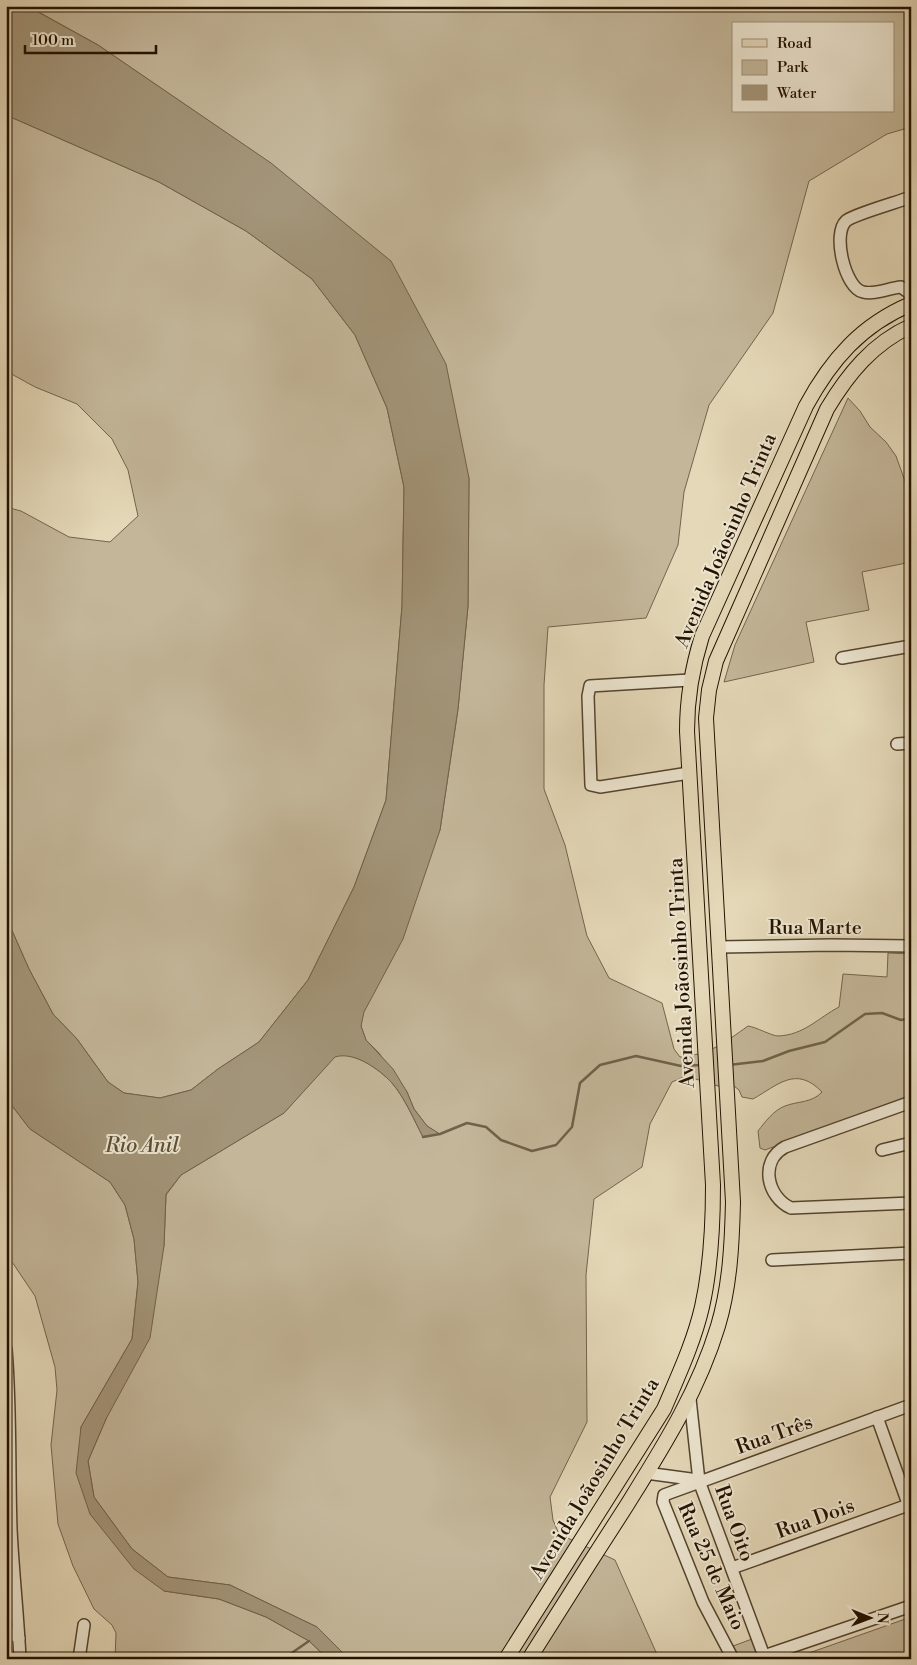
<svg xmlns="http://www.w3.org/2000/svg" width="917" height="1665" viewBox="0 0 917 1665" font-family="'Libre Bodoni',serif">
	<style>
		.green { fill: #c3b699; stroke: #74644c; fill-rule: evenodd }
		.water { fill: #a39579; stroke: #706149 }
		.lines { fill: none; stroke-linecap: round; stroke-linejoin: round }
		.stream { stroke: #706149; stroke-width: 2.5 }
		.minor-casing { stroke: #54442e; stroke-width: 14 }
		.major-casing { stroke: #241200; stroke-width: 16 }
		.minor { stroke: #ede6d1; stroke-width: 11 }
		.major { stroke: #e4d8b8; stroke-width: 14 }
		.labels { text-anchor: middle; stroke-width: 4; stroke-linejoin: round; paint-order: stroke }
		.street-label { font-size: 20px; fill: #241200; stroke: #ede6d1 }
		.water-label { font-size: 21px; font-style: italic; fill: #5d4d36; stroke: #ede6d1 }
	</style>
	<rect width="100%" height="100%" fill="#e4d8b8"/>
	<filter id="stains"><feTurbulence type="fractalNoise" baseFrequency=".004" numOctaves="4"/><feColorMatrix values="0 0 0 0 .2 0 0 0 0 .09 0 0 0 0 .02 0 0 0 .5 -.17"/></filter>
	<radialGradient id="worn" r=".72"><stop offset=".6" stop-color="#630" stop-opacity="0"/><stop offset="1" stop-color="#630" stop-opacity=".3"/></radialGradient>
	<g class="green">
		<path d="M 28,6 L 911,6 L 911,127 L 887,134 L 809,181 L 773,313 L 709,405 L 684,492 L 678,545 L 646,618 L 548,627 L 544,685 L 544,789 L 565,845 L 587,936 L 609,978 L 662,1003 L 674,1049 L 680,1057 C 711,1054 724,1043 748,1026 C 756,1027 772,1036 778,1036 C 804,1035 818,1018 839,1007 L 843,974 L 887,977 L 888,953 L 911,954 L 911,1095 L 765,1150 L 760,1148 L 758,1131 C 765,1122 774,1110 785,1106 C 798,1101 812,1103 822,1092 C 796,1065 778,1085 753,1099 L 742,1097 L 739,1090 L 734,1086 L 718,1086 L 686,1076 L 672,1082 L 650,1124 L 642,1167 L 594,1199 L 586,1275 L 587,1422 L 550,1497 L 553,1520 L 559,1534 L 615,1560 L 659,1659 L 349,1659 L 317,1627 L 230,1585 L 168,1577 L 132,1549 L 94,1497 L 88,1461 L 106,1419 L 164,1246 L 166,1195 L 181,1175 L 284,1113 L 335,1056 C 354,1051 379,1069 392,1083 C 405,1098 414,1120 423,1137 L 439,1134 L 427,1126 L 414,1109 L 407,1092 L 379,1053 L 366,1040 L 361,1026 L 363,1012 L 440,830 L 458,709 L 468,606 L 469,478 L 390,261 L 270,163 L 98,45 ZM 733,24 L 893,24 L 893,111 L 733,111 Z"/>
		<polygon points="6,115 159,182 246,231 312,279 355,335 387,408 404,487 402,606 386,800 354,887 308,980 259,1042 218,1069 191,1090 160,1098 124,1093 108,1082 77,1039 53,1014 29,969 6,917 6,507 21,511 69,537 110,542 138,516 128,470 112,439 77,404 35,387 6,371"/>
		<polygon points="848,398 860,411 870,427 886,442 896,456 911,498 911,562 862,572 869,610 806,622 814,662 724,682 735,645"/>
		<polygon points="6,1098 30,1129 110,1182 125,1205 134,1239 138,1282 132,1339 81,1427 90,1514 164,1591 219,1599 266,1617 309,1641 328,1659 115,1659 116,1633 112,1625 94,1609 73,1566 58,1524 51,1445 57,1390 55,1367 35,1296 6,1253"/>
		<polygon points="911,1617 911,1659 792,1659"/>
		<polygon points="752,1639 761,1659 739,1659 733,1646"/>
	</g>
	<path class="water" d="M 6,6 L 27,6 L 98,45 L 271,163 L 391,261 L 446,364 L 469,478 L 468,606 L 458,709 L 440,830 L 403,939 L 364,1012 L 361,1026 L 366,1040 L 393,1069 L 407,1092 L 414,1109 L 427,1126 L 440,1134 L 423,1137 C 414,1120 405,1098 392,1083 C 379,1069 354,1051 335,1057 L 284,1113 L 181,1175 L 166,1194 L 164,1246 L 150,1338 L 106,1419 L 88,1461 L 94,1497 L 132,1549 L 168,1577 L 230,1585 L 317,1627 L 349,1659 L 328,1659 L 309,1641 L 266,1617 L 219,1599 L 164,1591 L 134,1569 L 90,1514 L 76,1473 L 81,1427 L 132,1339 L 138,1282 L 134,1239 L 125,1205 L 110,1182 L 30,1129 L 6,1098 L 6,917 L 29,969 L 53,1014 L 77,1039 L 108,1082 L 124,1093 L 160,1098 L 191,1090 L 218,1069 L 259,1042 L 308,980 L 354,887 L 386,800 L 402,606 L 404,487 L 387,408 L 355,335 L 312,279 L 246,231 L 159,182 L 6,115 Z"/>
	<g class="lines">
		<g class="stream">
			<polyline points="729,1065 763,1061 789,1051 825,1042 865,1014 882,1013 901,1020 911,1018"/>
			<polyline points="423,1137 440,1134 467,1123 486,1127 501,1140 532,1151 556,1145 572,1127 580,1083 600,1065 636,1056 681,1066 701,1065"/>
			<polyline points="283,1659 309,1641"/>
		</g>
		<g class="minor-casing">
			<g id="minor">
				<path d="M 911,197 C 898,202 852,215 846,221 C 832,234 845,288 863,292 C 875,295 889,288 901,287 L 911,294"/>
				<polyline points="842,658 911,646"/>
				<polyline points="897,744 911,743"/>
				<polyline points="689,773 600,787 591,785 588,696 590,686 690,680"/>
				<polyline points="719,947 830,945 911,946"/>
				<path d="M 911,1102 L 785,1147 C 759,1161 767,1197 791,1208 L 911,1203"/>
				<polyline points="882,1150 911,1143"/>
				<polyline points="772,1260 911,1253"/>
				<path d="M 6,1349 C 11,1409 9,1469 11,1529 C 13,1572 18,1615 20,1659"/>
				<polyline points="690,1399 699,1481 764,1656"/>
				<polyline points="877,1417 911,1512"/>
				<polyline points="646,1473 698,1480"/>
				<polyline points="732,1568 911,1504"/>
				<polyline points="6,1630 19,1638"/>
				<polyline points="764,1656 911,1606"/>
				<polyline points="79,1659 84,1625"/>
				<polyline points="733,1659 703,1602 663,1502 664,1495 911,1405"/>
			</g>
		</g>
		<g class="major-casing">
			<g id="major">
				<path d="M 506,1659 L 664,1409 C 678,1376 694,1342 702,1307 C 711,1267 713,1226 713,1185 L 687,731 C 687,698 692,668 702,636 L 806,406 C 831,360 861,325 911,304"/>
				<path d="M 529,1659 C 561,1608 594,1556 627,1505 C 663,1447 698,1392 718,1326 C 730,1286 732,1244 733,1202 L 706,718 L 709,690 L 716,661 L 827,409 C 848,374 873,343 911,326"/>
			</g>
		</g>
		<use href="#minor" class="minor"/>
		<use href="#major" class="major"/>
	</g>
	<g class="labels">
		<g class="street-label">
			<text transform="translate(725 540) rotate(-67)" y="7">Avenida Joãosinho Trinta</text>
			<text x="815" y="934">Rua Marte</text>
			<text transform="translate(681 973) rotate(-93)" y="7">Avenida Joãosinho Trinta</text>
			<text transform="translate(774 1434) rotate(-20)" y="7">Rua Três</text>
			<text transform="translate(594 1478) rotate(-59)" y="7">Avenida Joãosinho Trinta</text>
			<text transform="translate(815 1518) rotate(-20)" y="7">Rua Dois</text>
			<text transform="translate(735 1523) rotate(70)" y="7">Rua Oito</text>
			<text transform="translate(712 1566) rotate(66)" y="7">Rua 25 de Maio</text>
		</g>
		<g class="water-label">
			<text x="142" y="1152">Rio Anil</text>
		</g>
	</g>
	<rect width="917" height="1665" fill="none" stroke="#e4d8b8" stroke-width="25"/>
	<rect x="8" y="8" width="902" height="1650" fill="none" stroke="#241200" stroke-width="2.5"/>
	<rect x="12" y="12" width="892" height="1640" fill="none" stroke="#241200"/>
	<rect x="732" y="22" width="162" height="90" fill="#ede6d1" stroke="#9d917d"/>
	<rect x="742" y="39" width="25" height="8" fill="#e4d8b8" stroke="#9d917d"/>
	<text x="777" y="48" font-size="15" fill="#241200">Road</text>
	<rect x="742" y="60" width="25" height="15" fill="#c3b699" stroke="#9d917d"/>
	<text x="777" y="72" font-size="15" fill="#241200">Park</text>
	<rect x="742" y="85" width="25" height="15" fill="#a39579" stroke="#9d917d"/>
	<text x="777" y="98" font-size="15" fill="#241200">Water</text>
	<g transform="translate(870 1618) rotate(91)" stroke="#ede6d1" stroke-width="4" paint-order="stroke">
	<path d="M0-4L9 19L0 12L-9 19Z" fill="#241200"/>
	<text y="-8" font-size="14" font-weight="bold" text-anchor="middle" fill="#241200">N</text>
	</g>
	<path d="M25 45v8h131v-8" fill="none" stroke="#241200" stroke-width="2.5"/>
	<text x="32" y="45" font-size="15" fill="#241200" stroke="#ede6d1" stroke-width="4" paint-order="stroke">100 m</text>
	<rect width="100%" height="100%" filter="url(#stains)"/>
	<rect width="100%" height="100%" fill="url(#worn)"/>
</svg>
